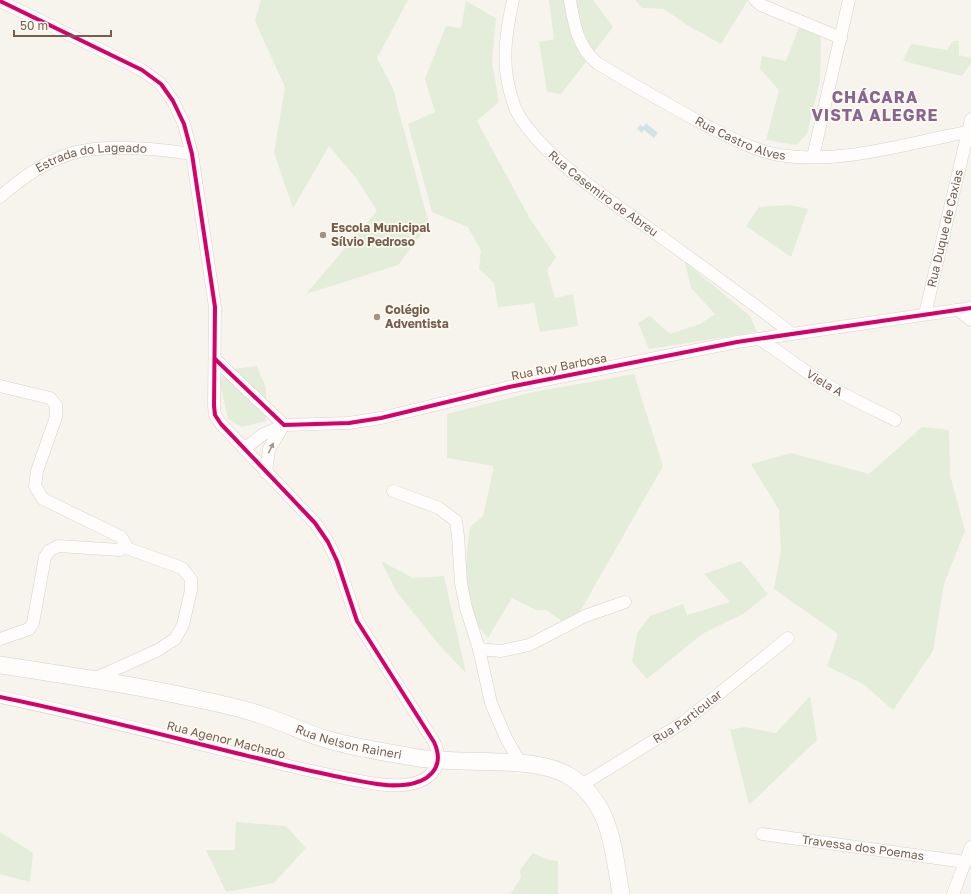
<svg xmlns="http://www.w3.org/2000/svg" width="971" height="894" viewBox="0 0 971 894" font-family="'Golos Text',sans-serif">
	<style>
		.green { fill: #e4edda }
		.water { fill: #d0e3e7 }
		.lines { fill: none; stroke-linecap: round; stroke-linejoin: round }
		.street-casing { stroke: #d7d1cc; stroke-width: 13 }
		.secondary-casing { stroke: #d5d0c9; stroke-width: 18 }
		.street { stroke: #fefdfc; stroke-width: 12 }
		.secondary { stroke: #fefdfc; stroke-width: 17 }
		.cycleway-casing { stroke: #fef9f0; stroke-width: 6 }
		.cycleway { stroke: #d6006c; stroke-width: 4 }
		.oneway { fill: #a4968c }
		.poi-dot { fill: #a29387; stroke: #fef9f0; stroke-width: 1.5 }
		.labels { text-anchor: middle; stroke-width: 3.5; stroke-linejoin: round; paint-order: stroke }
		.street-label { font-size: 12px; fill: #745f4f; stroke: #fef9f0 }
		.poi-label { font-size: 12px; font-weight: bold; fill: #745f4f; stroke: #fef9f0; text-anchor: start }
		.district-label { font-size: 16px; font-weight: bold; letter-spacing: 1px; fill: #85678f; stroke: #fef9f0 }
	</style>
	<rect width="100%" height="100%" fill="#f7f4ee"/>
	<g class="green">
		<polygon points="261,0 408,0 377,58 393,89 429,224 398,265 306,294 377,211 357,179 329,146 293,208 274,153 285,87 255,21"/>
		<polygon points="549,0 593,0 613,27 561,94 547,92 539,42 554,39"/>
		<polygon points="635,0 748,0 721,44 687,25 664,9 642,8"/>
		<polygon points="466,1 496,18 492,62 499,102 477,121 529,217 556,257 547,270 555,298 573,294 578,326 540,332 534,303 498,307 494,283 479,269 481,251 468,227 432,212 408,124 435,112 425,79 446,26 461,28"/>
		<polygon points="799,27 821,37 820,81 807,134 796,145 766,140 779,90 760,69 762,56 786,61"/>
		<polygon points="953,41 959,41 959,55 971,58 971,63 962,76 903,61 911,44 947,50"/>
		<polygon points="790,205 808,209 791,257 746,226 759,207"/>
		<polygon points="685,262 750,316 757,332 649,349 638,323 650,316 670,334 700,324 715,314 691,288"/>
		<polygon points="257,366 266,388 266,421 242,427 228,419 219,379 233,369"/>
		<path d="M 634,374 L 663,466 L 582,608 L 576,616 L 563,622 L 546,610 L 536,610 L 512,598 L 488,638 C 484,633 478,627 475,620 C 461,591 466,558 470,527 L 483,516 L 494,466 L 447,458 L 447,414 L 529,393 Z"/>
		<polygon points="922,427 949,430 950,475 965,531 944,584 933,651 893,710 863,684 827,666 838,634 774,589 781,550 779,510 751,464 791,453 869,474"/>
		<polygon points="381,561 413,578 444,576 466,673 441,647 396,591"/>
		<polygon points="741,561 768,594 743,614 702,634 647,679 632,662 637,633 650,616 683,604 687,615 730,602 704,574"/>
		<polygon points="810,696 817,740 749,805 730,730 744,727 776,733"/>
		<polygon points="236,822 286,826 306,848 274,883 226,892 206,850 235,850"/>
		<polygon points="0,832 33,853 30,882 0,874"/>
		<polygon points="533,853 549,860 558,861 558,894 510,894 521,878 520,870"/>
	</g>
	<polygon class="water" points="646,123 658,133 654,138 644,130 642,133 637,129 640,125 643,127"/>
	<g class="lines">
		<g class="street-casing">
			<g id="street">
				<path id="s1" d="M 513,0 C 506,32 501,63 511,95 C 513,101 514,107 517,112 C 542,157 608,199 650,229 C 697,263 745,297 791,333"/>
				<path id="s2" d="M 570,0 C 574,25 578,47 597,63 C 635,86 672,107 711,128 C 732,138 755,151 779,155 C 842,165 906,143 968,132"/>
				<polyline points="755,0 761,5 841,38"/>
				<path d="M 0,1 L 142,70 L 161,84 L 173,101 L 184,124 L 192,154 L 215,307 L 214,406 L 215,415 L 221,424 L 315,523 L 328,542 L 337,561 L 357,621 L 434,742 C 446,768 428,783 403,785 C 385,787 366,782 349,779 C 325,774 301,769 277,763 C 185,741 93,716 0,697"/>
				<polyline points="813,157 849,0"/>
				<path id="s3" d="M 0,197 C 20,179 41,164 67,155 C 99,143 158,149 192,154"/>
				<polyline points="958,310 971,320"/>
				<path id="s4" d="M 925,314 L 971,119"/>
				<path id="s5" d="M 759,339 C 774,348 787,358 801,368 C 830,389 863,404 895,420"/>
				<polyline points="215,359 284,425 349,423 381,418 509,387 737,342 971,308"/>
				<polyline points="0,386 50,398 56,405 56,417 37,471 35,486 43,499 121,537 125,543 120,550 58,546 49,551 45,557 33,623 29,629 0,639"/>
				<polyline points="244,449 262,435 284,425"/>
				<polyline points="266,473 269,449 284,425"/>
				<polyline points="393,491 439,508 456,521 458,536 461,583 466,608 479,649 491,703 506,738 521,764"/>
				<polyline points="479,649 501,651 529,645 585,616 625,602"/>
				<polyline points="94,679 158,650 175,639 183,625 191,590 191,579 182,568 124,547"/>
				<path id="s6" d="M 580,786 L 684,722 L 788,638"/>
				<path id="s7" d="M 762,834 L 965,862"/>
				<polyline points="953,894 971,847"/>
			</g>
		</g>
		<g class="secondary-casing">
			<g id="secondary">
				<path id="s8" d="M 0,665 C 63,675 126,683 188,697 C 212,702 238,707 261,715 C 284,722 306,734 329,740 C 356,748 385,752 413,757 C 456,766 534,754 569,776 C 612,803 613,850 621,894"/>
			</g>
		</g>
		<use href="#street" class="street"/>
		<use href="#secondary" class="secondary"/>
		<g class="cycleway-casing">
			<g id="cycleway">
				<path d="M 0,1 L 142,70 L 161,84 L 173,101 L 184,124 L 192,154 L 215,307 L 214,406 L 215,415 L 221,424 L 315,523 L 328,542 L 337,561 L 357,621 L 434,742 C 446,768 428,783 403,785 C 385,787 366,782 349,779 C 325,774 301,769 277,763 C 185,741 93,716 0,697"/>
				<polyline points="215,359 284,425 349,423 381,418 509,387 737,342 971,308"/>
			</g>
		</g>
		<use href="#cycleway" class="cycleway"/>
	</g>
	<defs><path id="oneway-solid" d="M-6-.8H1V-3.2L6.5 0L1 3.2V.8H-6Z"/></defs>
	<use class="oneway" href="#oneway-solid" transform="translate(271 448) rotate(-64)"/>
	<g class="poi-dot">
		<circle cx="323" cy="235" r="4"/>
		<circle cx="377" cy="317" r="4"/>
	</g>
	<g class="labels">
		<g class="street-label">
			<text dy="4" stroke="none"><textPath href="#s2" startOffset="233">Rua Castro Alves</textPath></text>
			<text dy="4" stroke="none"><textPath href="#s3" startOffset="103">Estrada do Lageado</textPath></text>
			<text dy="4" stroke="none"><textPath href="#s1" startOffset="234">Rua Casemiro de Abreu</textPath></text>
			<text dy="4" stroke="none"><textPath href="#s4" startOffset="88">Rua Duque de Caxias</textPath></text>
			<text transform="translate(559 367) rotate(-11)" y="4">Rua Ruy Barbosa</text>
			<text dy="4" stroke="none"><textPath href="#s5" startOffset="79">Viela A</textPath></text>
			<text dy="4" stroke="none"><textPath href="#s6" startOffset="128">Rua Particular</textPath></text>
			<text transform="translate(226 740) rotate(14)" y="4">Rua Agenor Machado</text>
			<text dy="4" stroke="none"><textPath href="#s8" startOffset="358">Rua Nelson Raineri</textPath></text>
			<text dy="4" stroke="none"><textPath href="#s7" startOffset="102">Travessa dos Poemas</textPath></text>
		</g>
		<g class="poi-label">
			<text x="331" y="232">Escola Municipal<tspan x="331" dy="14">Sílvio Pedroso</tspan></text>
			<text x="385" y="314">Colégio<tspan x="385" dy="14">Adventista</tspan></text>
		</g>
		<g class="district-label">
			<text x="875" y="103">CHÁCARA<tspan x="875" dy="18">VISTA ALEGRE</tspan></text>
		</g>
	</g>
	<path d="M14 30v6h97v-6" fill="none" stroke="#745f4f" stroke-width="2"/>
	<text x="20" y="30" font-size="12" fill="#745f4f" stroke="#fef9f0" stroke-width="3" paint-order="stroke">50 m</text>
</svg>
